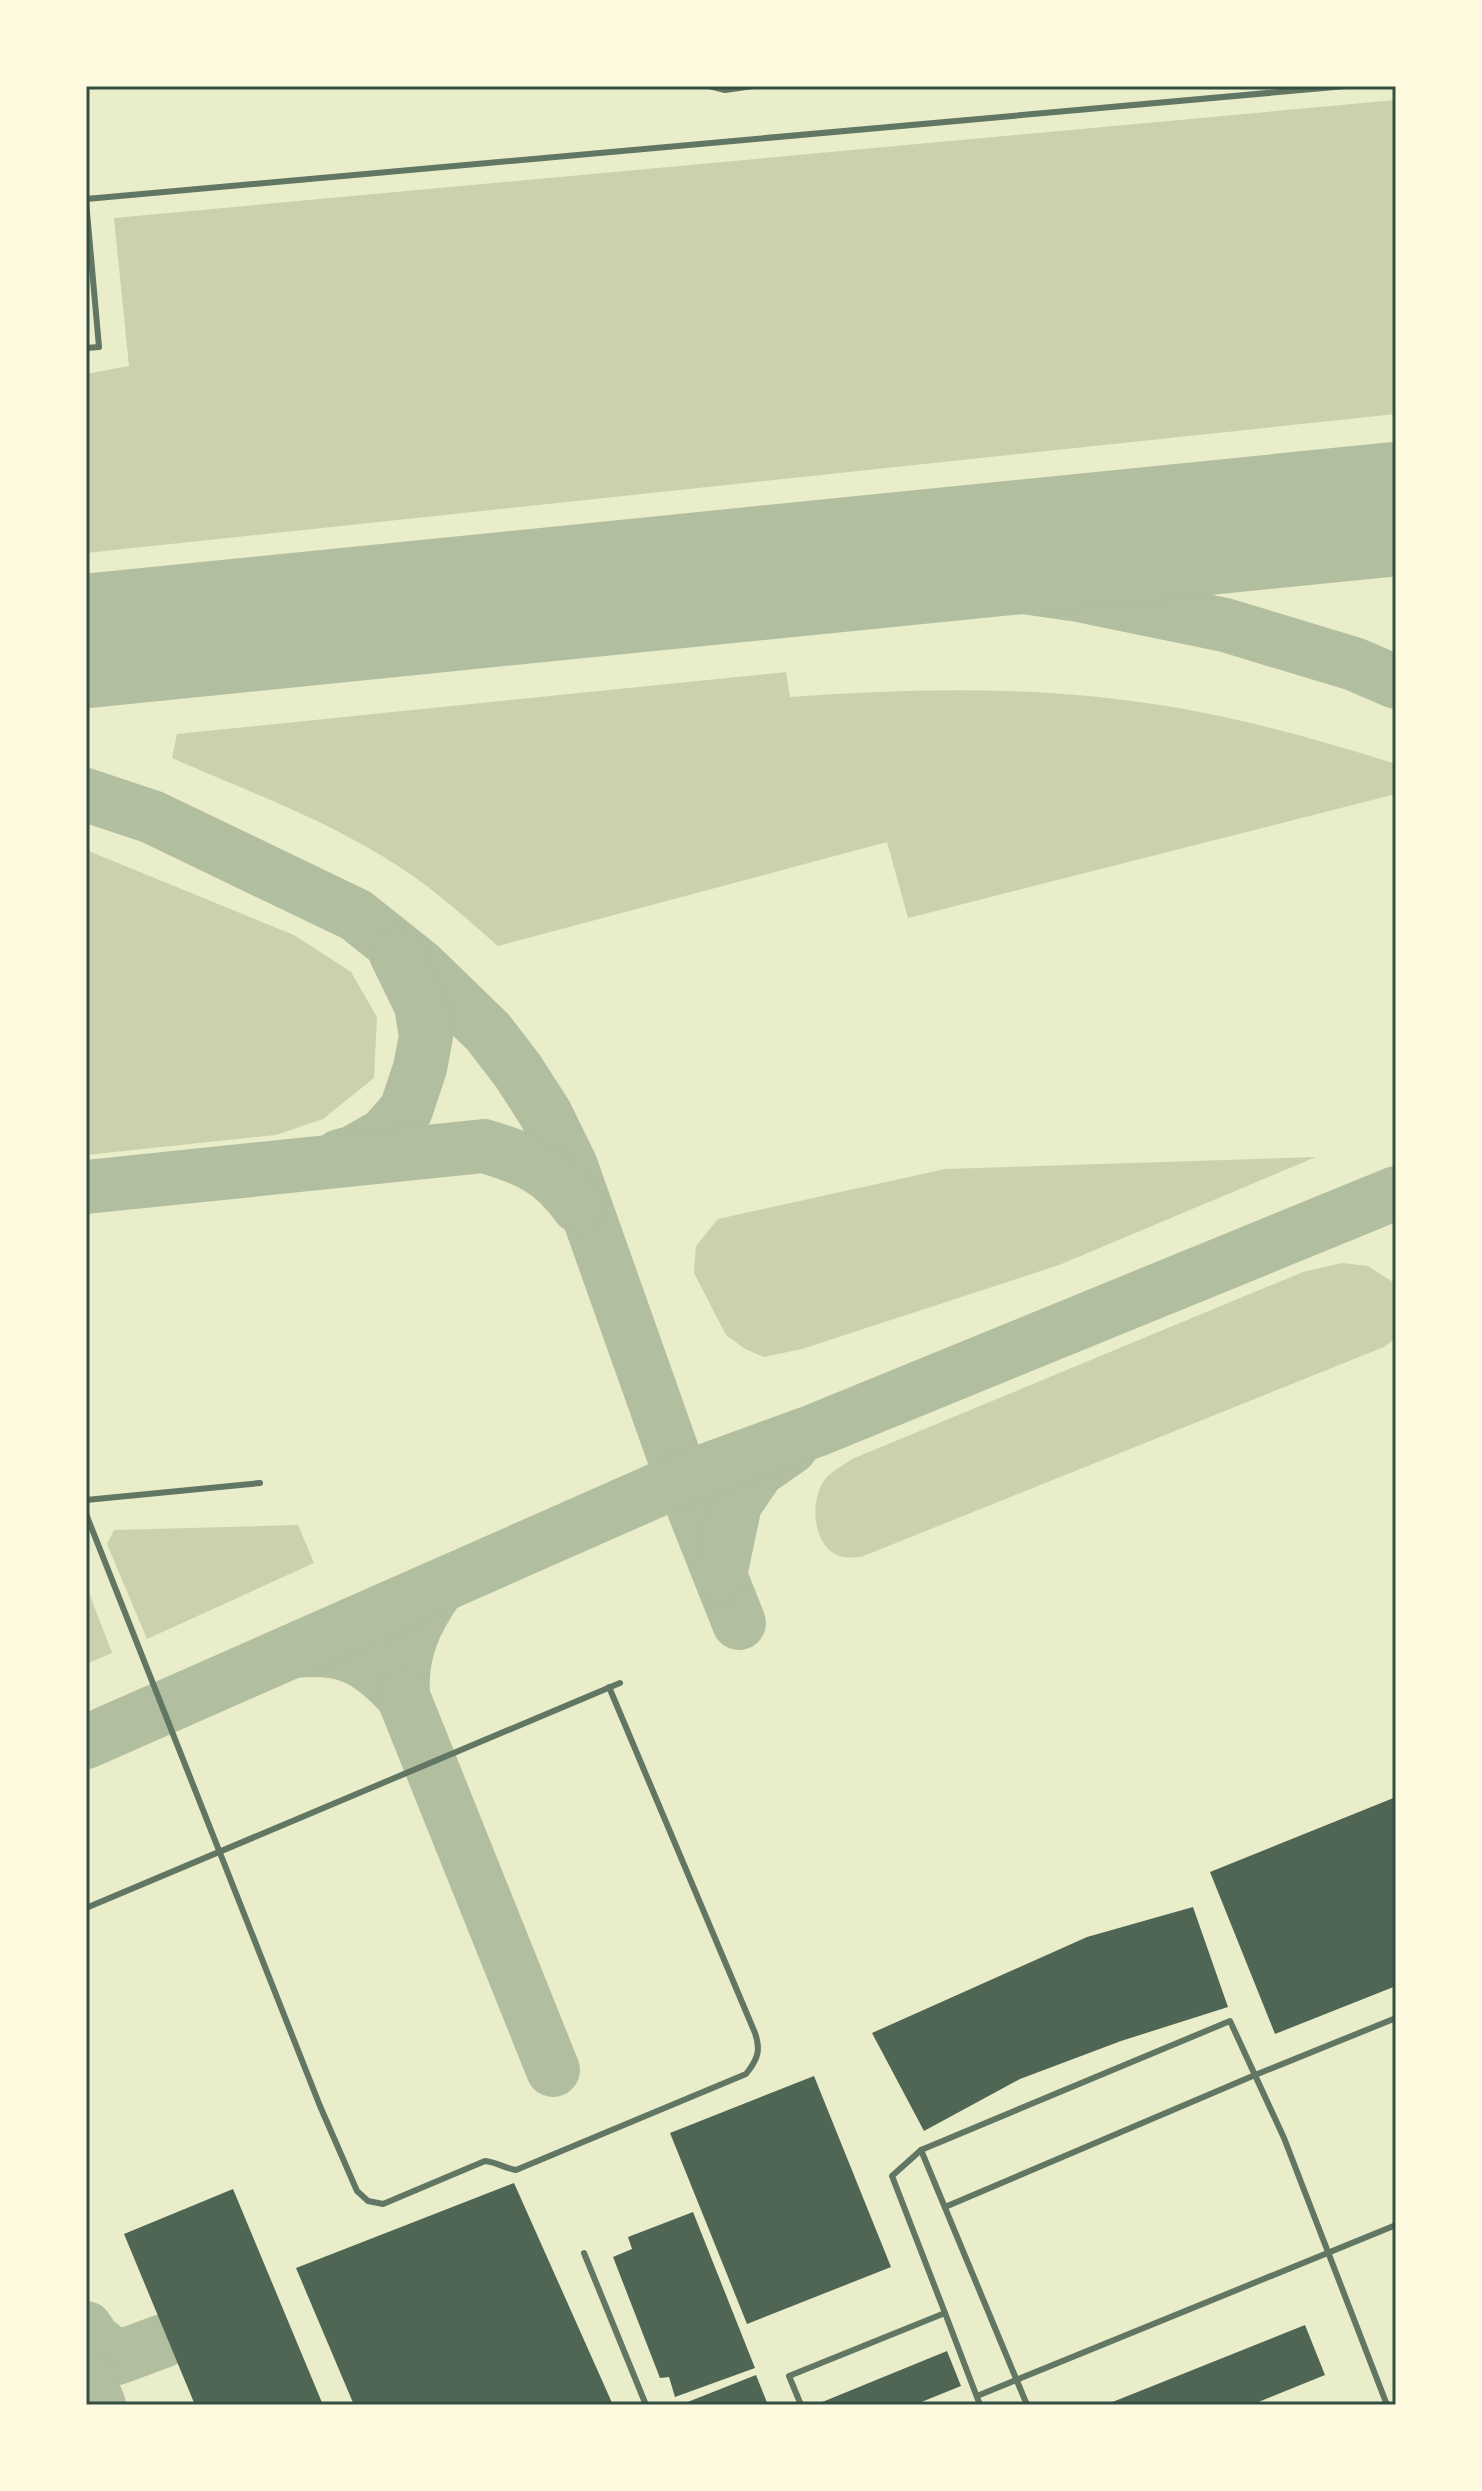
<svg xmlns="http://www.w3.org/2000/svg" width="1482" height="2491" viewBox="0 0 1482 2491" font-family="Manrope,sans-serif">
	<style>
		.green { fill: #cad2ad }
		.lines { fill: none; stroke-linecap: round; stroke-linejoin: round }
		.taxiway { stroke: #b2bea0; stroke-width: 54 }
		.runway { stroke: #b2bea0; stroke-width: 134 }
		.building { fill: #4f6655 }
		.service { stroke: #617663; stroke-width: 6 }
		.neatline { fill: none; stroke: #344e41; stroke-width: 3 }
	</style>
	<rect width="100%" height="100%" fill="#e9edc9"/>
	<g class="green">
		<polygon points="1396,100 1396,414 86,553 86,374 129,366 114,218"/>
		<path d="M 786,672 L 790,697 C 901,689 1013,686 1124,700 C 1217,711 1307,736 1396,764 L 1396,794 L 908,918 L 887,842 L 498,946 C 461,914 424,880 382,856 C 317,816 242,789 172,758 L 177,734 Z"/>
		<polygon points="86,850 294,935 351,972 377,1017 374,1078 323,1119 276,1135 86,1155"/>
		<polygon points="1316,1157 1059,1265 802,1349 764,1357 745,1349 726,1335 694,1273 696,1246 718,1219 945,1169"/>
		<path d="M 1342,1263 L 1368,1266 L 1396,1284 L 1396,1338 L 1384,1347 L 861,1557 C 856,1557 847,1558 842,1557 C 811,1548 809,1499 826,1478 C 832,1471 844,1465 852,1459 L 1303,1272 Z"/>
		<polygon points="298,1525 314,1563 147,1639 107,1544 114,1530"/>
		<polygon points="86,1585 112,1653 86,1664"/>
	</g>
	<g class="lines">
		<g class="taxiway">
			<polyline points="791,570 954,577 1079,595 1225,625 1354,664 1396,682"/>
			<polyline points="86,795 152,817 356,915 420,966 488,1032 518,1071 545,1113 571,1166 682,1479 739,1623"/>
			<polyline points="340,1156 352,1153 384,1135 406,1110 420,1068 426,1036 421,1005 396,954"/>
			<path d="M 86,1187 L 484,1146 C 527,1159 552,1169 578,1206"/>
			<polyline points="720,1575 735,1504 758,1470 791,1447"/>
			<path d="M 295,1651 C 346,1646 369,1659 403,1696 C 400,1654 414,1622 438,1588"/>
			<polyline points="403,1696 553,2070"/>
			<polyline points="86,1742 682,1479 814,1431 1396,1193"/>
			<polyline points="86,2328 94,2340 117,2358 163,2341"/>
			<polyline points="86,2374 99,2405"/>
		</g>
		<polyline class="runway" points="86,641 1396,509"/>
	</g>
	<g class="building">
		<polygon points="1396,1797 1396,1986 1275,2034 1210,1872"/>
		<polygon points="1193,1907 1228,2007 1121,2041 1020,2079 924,2131 872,2033 1087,1937"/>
		<polygon points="814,2076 891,2267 747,2324 670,2133"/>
		<polygon points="514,2183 613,2405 354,2405 296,2268"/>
		<polygon points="233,2189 323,2405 195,2405 124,2234"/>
		<polygon points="693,2212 755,2368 675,2397 669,2377 660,2378 613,2257 632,2249 628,2237"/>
		<polygon points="1305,2325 1325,2375 1251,2405 1105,2405"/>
		<polygon points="947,2351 961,2386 914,2405 815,2405"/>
		<polygon points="756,2375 768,2405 680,2405"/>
	</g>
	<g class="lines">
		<g class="service">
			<polyline points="709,86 725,90 753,86"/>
			<polyline points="86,199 1346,86"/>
			<polyline points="86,201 99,347 86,348"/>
			<polyline points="86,1500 260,1483"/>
			<path d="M 86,1514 L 320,2106 L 357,2191 L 368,2201 L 383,2204 L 485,2161 C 496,2162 504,2168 516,2170 L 746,2074 C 758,2059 761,2050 755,2033 L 609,1687"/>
			<polyline points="86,1908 620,1683"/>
			<polyline points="921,2150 892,2176 945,2313"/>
			<polyline points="945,2207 1255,2075 1396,2018"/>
			<polyline points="584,2253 646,2405"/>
			<polyline points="977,2396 1396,2225"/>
			<polyline points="801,2405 789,2376 945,2313 980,2405"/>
			<polyline points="1027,2405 921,2150 1230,2021 1284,2138 1387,2405"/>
		</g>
	</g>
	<rect width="1482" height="2491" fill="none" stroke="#fefae0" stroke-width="176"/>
	<rect x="88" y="88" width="1306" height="2315" class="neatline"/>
</svg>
